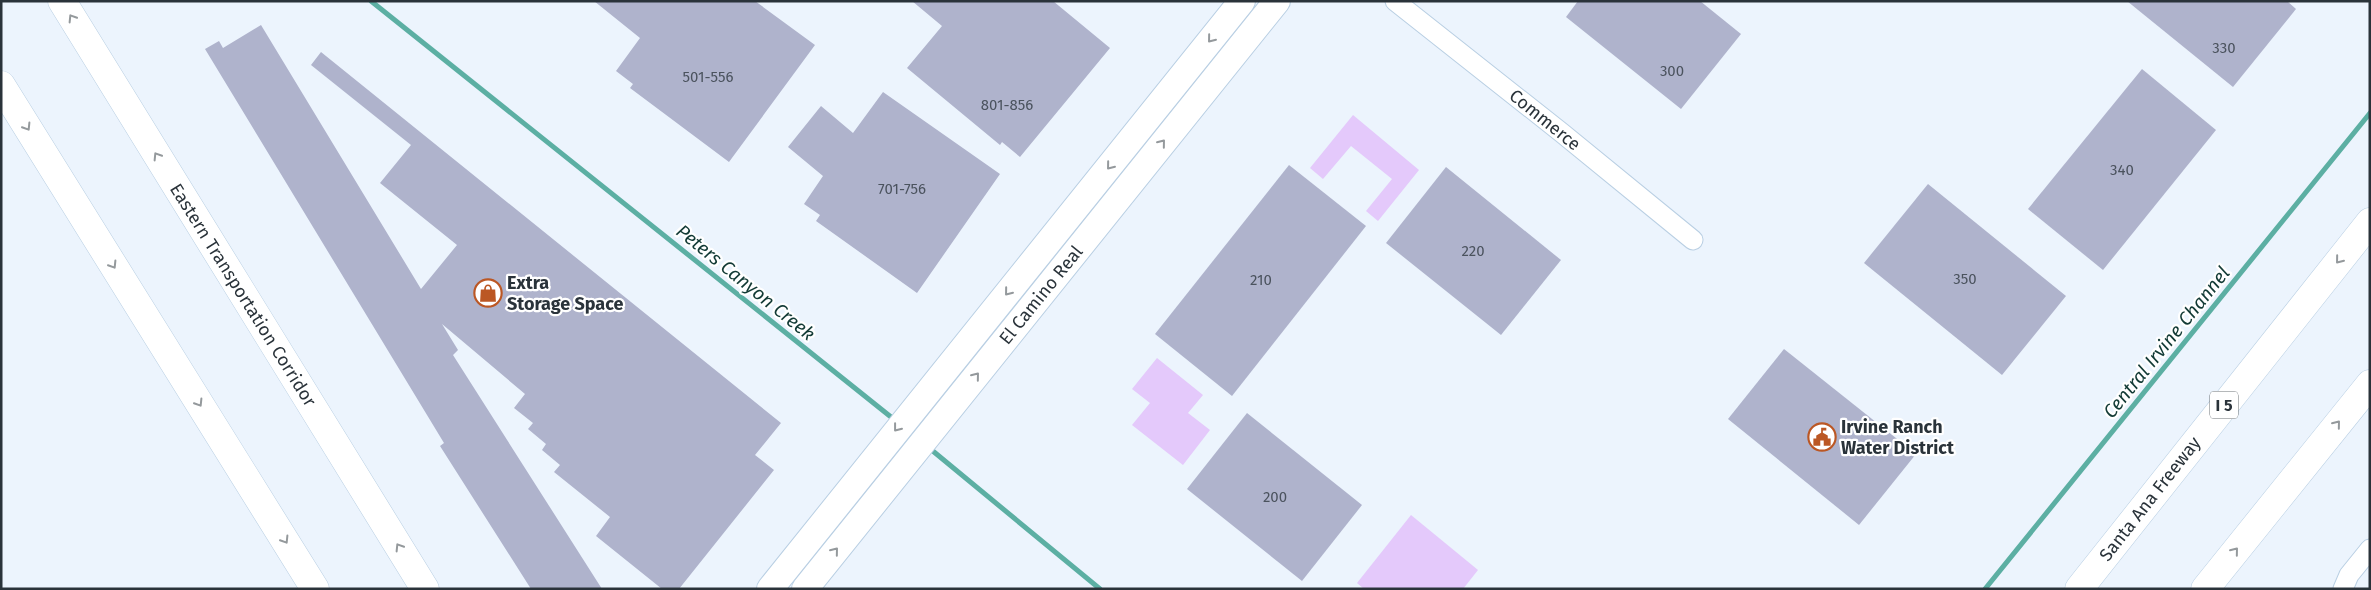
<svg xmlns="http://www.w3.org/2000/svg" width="2371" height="590" viewBox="0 0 2371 590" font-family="'Fira Sans',sans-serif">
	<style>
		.green { fill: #e4c9fb }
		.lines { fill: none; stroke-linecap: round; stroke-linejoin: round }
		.stream { stroke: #5cafa3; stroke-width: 5 }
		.building { fill: #afb3cc }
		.street-casing { stroke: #b9cfe3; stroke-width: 21 }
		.secondary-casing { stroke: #b9cfe3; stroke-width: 28 }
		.highway-casing { stroke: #b9cfe3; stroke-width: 29 }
		.street { stroke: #fff; stroke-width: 19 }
		.secondary { stroke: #fff; stroke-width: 26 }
		.highway { stroke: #fff; stroke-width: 28 }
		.oneway { stroke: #94999c }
		.labels { text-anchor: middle; stroke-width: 4.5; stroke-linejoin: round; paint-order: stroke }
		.number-label { font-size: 15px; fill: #4b535e }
		.shield { fill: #fff; stroke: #6a7075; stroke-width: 1 }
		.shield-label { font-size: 16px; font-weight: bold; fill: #2a333a }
		.street-label { font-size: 18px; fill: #2a333a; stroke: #fff }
		.poi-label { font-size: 18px; font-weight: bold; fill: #2a333a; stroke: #fff; text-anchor: start }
		.water-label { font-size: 19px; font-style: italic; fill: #123a35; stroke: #fff }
	</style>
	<rect width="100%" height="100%" fill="#ecf4fd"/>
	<g class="green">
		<polygon points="1353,115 1419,170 1378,221 1366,211 1392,179 1351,146 1323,179 1310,168"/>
		<polygon points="1157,358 1203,395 1188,413 1210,430 1183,465 1132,425 1150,403 1132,389"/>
		<polygon points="1411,515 1478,570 1463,589 1364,589 1357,583"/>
	</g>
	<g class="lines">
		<g class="stream">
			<polyline points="371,1 896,421"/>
			<polyline points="928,447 1100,589"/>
			<polyline points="1985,589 2370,113"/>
		</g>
	</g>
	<g class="building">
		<polygon points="594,1 755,1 815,45 729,162 630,88 633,84 616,71 640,38"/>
		<polygon points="912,1 1053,1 1110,48 1020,157 1002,142 1000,145 907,68 942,26"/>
		<polygon points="1578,1 1700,1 1741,34 1681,109 1566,17"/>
		<polygon points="2127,1 2287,1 2296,9 2233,87"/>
		<polygon points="261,25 421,289 457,245 380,183 411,145 311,65 321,52 781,423 755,455 774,470 679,589 662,589 596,536 610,517 554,472 560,465 542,450 546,444 528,429 533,423 514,408 525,394 442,324 458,350 453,355 602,589 531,589 440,446 444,443 205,49 219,41 223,48"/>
		<polygon points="2142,69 2216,130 2103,270 2028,209"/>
		<polygon points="883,92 1000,174 917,293 816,221 820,215 804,204 823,176 788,147 821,106 853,133"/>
		<polygon points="1289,165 1366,226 1232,396 1155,334"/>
		<polygon points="1446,167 1561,260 1501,335 1386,243"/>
		<polygon points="1928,184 2066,296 2002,375 1864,263"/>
		<polygon points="1784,349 1916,454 1859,525 1728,419"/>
		<polygon points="1247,413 1362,505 1302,581 1187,489"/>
	</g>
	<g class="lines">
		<g class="street-casing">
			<g id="street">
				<polyline points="1395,1 1562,133 1693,240"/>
				<polyline points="2343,589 2349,575 2370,549"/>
			</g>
		</g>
		<g class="secondary-casing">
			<g id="secondary">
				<polyline points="770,589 1242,1"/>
				<polyline points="805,589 1277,1"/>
			</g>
		</g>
		<g class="highway-casing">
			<g id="highway">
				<polyline points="62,1 425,589"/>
				<polyline points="1,85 315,589"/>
				<polyline points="2079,589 2370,222"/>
				<polyline points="2205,589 2370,384"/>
			</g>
		</g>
		<use href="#street" class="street"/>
		<use href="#secondary" class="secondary"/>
		<use href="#highway" class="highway"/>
	</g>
	<defs><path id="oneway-chevron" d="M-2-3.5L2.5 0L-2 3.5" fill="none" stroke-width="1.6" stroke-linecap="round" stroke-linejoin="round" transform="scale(1.25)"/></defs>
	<g class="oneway">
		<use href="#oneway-chevron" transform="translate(72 18) rotate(-122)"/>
		<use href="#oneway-chevron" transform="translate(1211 39) rotate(129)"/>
		<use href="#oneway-chevron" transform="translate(27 127) rotate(58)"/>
		<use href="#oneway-chevron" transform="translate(1162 143) rotate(-51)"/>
		<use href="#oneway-chevron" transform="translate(157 156) rotate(-122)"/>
		<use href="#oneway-chevron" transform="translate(1110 166) rotate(129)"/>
		<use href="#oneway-chevron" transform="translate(2339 260) rotate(129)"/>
		<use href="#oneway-chevron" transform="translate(113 265) rotate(58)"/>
		<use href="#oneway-chevron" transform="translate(1008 292) rotate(129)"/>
		<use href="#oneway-chevron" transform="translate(976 376) rotate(-51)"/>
		<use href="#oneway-chevron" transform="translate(199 403) rotate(58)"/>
		<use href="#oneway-chevron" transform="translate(2337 424) rotate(-51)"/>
		<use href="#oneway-chevron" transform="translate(897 428) rotate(128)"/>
		<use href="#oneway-chevron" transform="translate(285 540) rotate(58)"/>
		<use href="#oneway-chevron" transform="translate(399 547) rotate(-122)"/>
		<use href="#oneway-chevron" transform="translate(835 551) rotate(-51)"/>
		<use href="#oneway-chevron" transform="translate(2235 551) rotate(-51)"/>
	</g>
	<defs>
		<g id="shop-ring" transform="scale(1.4375)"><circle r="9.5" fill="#fff" stroke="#bb5724" stroke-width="1.5"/><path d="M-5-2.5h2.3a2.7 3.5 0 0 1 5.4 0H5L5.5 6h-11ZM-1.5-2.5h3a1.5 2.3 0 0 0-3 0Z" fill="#bb5724"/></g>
		<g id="civic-ring" transform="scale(1.4375)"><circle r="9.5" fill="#fff" stroke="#bb5724" stroke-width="1.5"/><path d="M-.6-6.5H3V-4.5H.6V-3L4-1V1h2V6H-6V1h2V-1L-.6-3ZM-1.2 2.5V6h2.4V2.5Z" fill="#bb5724"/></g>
	</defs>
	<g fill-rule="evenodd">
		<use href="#shop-ring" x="488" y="293"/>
		<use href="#civic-ring" x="1822" y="437"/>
	</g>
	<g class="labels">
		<g class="number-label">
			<text x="2224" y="53">330</text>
			<text x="1672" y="76">300</text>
			<text x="708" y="82">501-556</text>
			<text x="1007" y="110">801-856</text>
			<text x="2122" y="175">340</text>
			<text x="902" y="194">701-756</text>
			<text x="1473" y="256">220</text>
			<text x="1965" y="284">350</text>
			<text x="1261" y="285">210</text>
			<text x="1275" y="502">200</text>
		</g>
		<rect class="shield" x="2210" y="391.5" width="28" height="27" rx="4"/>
		<g class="shield-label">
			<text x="2224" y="411">I 5</text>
		</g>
		<g class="street-label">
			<text transform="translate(1545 120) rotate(39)" y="6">Commerce</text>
			<text transform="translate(243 295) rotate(58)" y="6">Eastern Transportation Corridor</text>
			<text transform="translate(1041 295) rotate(-51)" y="6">El Camino Real</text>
			<text transform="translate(2150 499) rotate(-52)" y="6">Santa Ana Freeway</text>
		</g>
		<g class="poi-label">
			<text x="507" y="289">Extra<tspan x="507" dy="21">Storage Space</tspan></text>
			<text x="1841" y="433">Irvine Ranch<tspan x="1841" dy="21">Water District</tspan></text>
		</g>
		<g class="water-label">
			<text transform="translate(746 282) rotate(39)" y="7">Peters Canyon Creek</text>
			<text transform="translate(2166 342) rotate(-51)" y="7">Central Irvine Channel</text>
		</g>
	</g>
	<rect width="2371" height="590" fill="none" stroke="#2a333a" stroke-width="5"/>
</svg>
